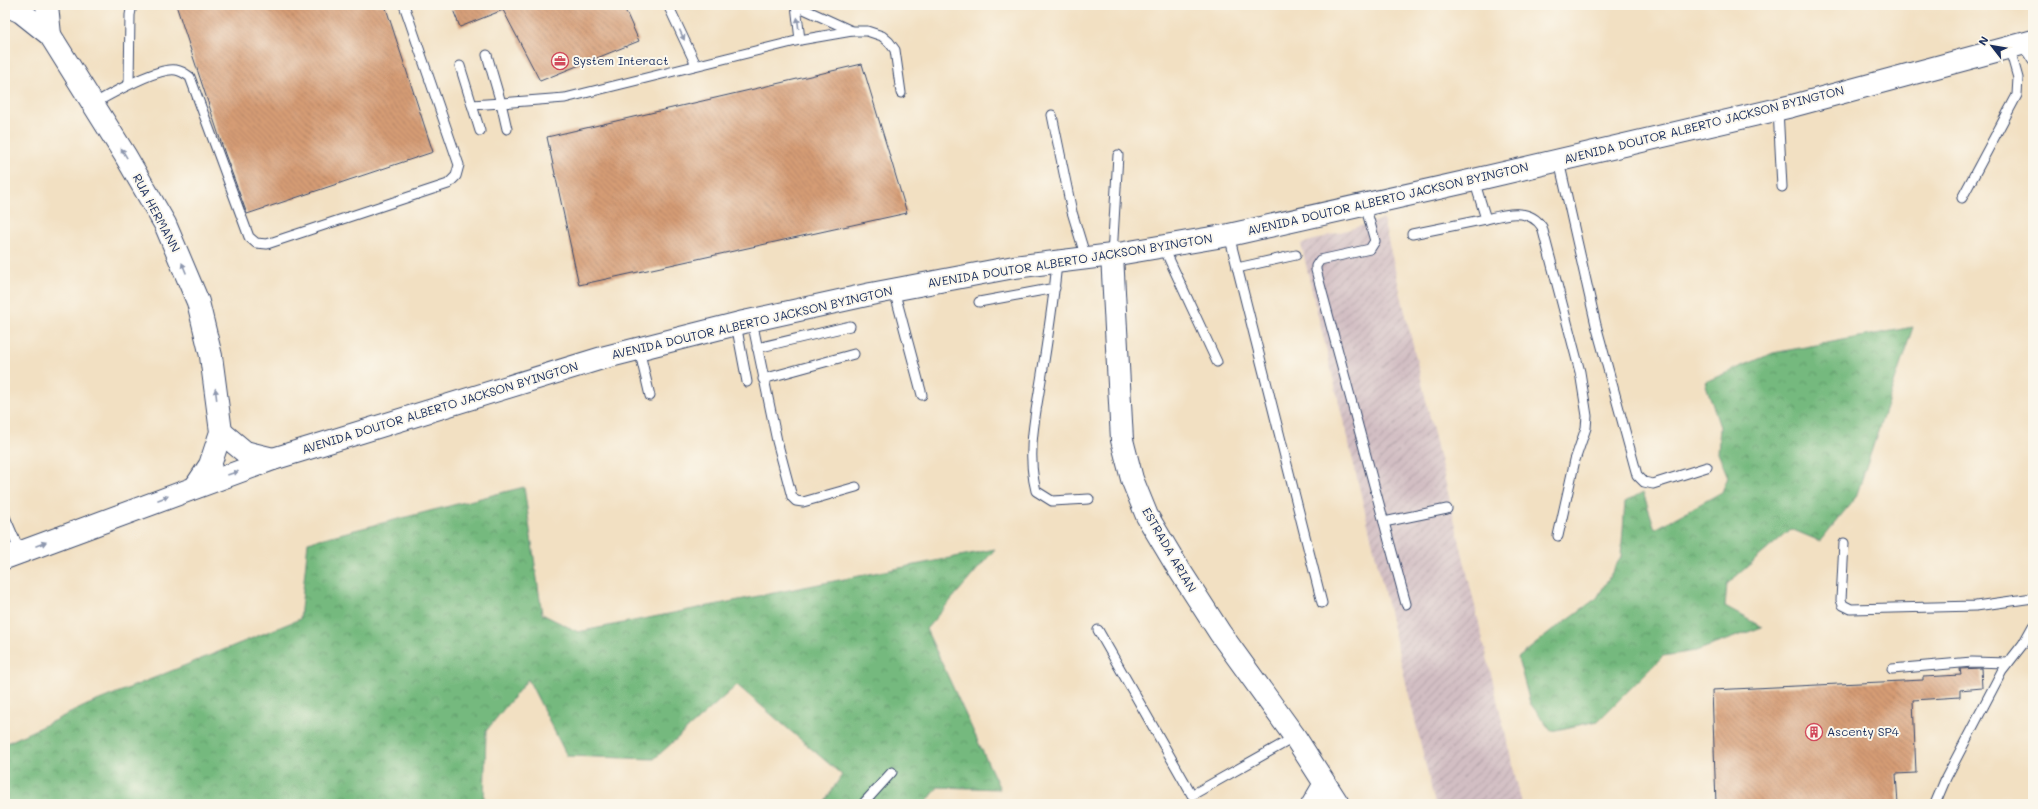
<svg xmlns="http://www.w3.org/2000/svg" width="2038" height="809" viewBox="0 0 2038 809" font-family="Mali,sans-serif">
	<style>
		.industrial { fill: url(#industrial-furrows) }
		.forest { fill: url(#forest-crowns); stroke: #48746e }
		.building { fill: url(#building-back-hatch) }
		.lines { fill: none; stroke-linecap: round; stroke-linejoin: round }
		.lane-casing { stroke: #3b4a6d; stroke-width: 11 }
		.street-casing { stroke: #3b4a6d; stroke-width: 19 }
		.secondary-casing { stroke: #3b4a6d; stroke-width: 24 }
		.lane { stroke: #fff; stroke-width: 9 }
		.street { stroke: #fff; stroke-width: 17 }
		.secondary { stroke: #fff; stroke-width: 22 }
		.oneway { fill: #8d97ae }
		.labels { text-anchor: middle; stroke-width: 4; stroke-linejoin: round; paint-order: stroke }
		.poi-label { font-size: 12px; fill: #1b2f5e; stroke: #fbf7ec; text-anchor: start }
		.street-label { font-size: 12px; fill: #1b2f5e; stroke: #fbf7ec }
	</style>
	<defs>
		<pattern id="industrial-furrows" width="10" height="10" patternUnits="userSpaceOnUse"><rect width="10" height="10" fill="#d2bec3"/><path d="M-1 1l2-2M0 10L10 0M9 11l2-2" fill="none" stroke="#aa9ba2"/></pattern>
		<pattern id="forest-crowns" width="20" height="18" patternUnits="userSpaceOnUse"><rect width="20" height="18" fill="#75b97e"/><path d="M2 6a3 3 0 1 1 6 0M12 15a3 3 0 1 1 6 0" fill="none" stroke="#5f976a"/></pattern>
		<pattern id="building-back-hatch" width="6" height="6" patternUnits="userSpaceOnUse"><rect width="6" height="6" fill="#d59c75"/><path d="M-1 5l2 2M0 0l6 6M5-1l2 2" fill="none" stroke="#ac8063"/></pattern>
	</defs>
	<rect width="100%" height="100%" fill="#fbf7ec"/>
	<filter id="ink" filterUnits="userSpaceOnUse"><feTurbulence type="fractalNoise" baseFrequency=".025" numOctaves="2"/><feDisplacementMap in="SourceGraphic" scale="8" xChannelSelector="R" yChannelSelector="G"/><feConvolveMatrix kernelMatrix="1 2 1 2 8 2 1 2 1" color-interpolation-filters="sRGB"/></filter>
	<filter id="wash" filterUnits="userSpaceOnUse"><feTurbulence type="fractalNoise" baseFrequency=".012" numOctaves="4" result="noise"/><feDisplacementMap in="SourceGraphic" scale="16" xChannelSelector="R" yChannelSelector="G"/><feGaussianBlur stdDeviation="0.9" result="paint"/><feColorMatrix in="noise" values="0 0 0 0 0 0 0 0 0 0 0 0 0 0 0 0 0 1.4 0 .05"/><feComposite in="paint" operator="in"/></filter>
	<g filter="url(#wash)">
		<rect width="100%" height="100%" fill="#f2e0c2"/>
		<polygon class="industrial" points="1383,219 1522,804 1435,804 1301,244"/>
		<g class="forest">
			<polygon points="1913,327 1856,497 1820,541 1791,529 1727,584 1725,607 1762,627 1696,651 1663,656 1598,721 1551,731 1530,703 1518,658 1553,630 1597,598 1621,557 1625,502 1643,492 1655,529 1722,492 1728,477 1718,453 1720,427 1705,382 1773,353"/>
			<polygon points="524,487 542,614 578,632 995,549 926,629 1000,789 938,787 925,804 823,804 842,775 737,685 654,759 567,756 528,679 486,731 484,804 5,804 5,744 87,705 300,619 308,542"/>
		</g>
		<g id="blocks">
			<g class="building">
				<polygon points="176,5 385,5 433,152 247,214 225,154"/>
				<polygon points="451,5 623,5 639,41 540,81 503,10 460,27"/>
				<polygon points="862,64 907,213 579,285 547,137"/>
				<polygon points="1981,668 1982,688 1960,690 1960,697 1913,700 1916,773 1896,774 1898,804 1716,804 1712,690 1923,680 1923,677 1961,675 1960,669"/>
			</g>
		</g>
	</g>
	<g filter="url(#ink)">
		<use href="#blocks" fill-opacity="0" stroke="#3b4a6d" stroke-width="1"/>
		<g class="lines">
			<g class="lane-casing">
				<g id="lane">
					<polyline points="668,5 696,65"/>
					<polyline points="795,5 852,31"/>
					<polyline points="796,5 800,40"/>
					<polyline points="2022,44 2033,61"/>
					<polyline points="487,55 501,103 565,98 800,40 852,31 867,31 882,36 889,42 895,50 901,93"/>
					<polyline points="460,66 480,131"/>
					<polyline points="129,83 130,15 132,5"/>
					<path d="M 93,104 C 111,94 157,67 176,70 C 182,71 186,74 190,77 L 249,237 L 256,243 L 267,244 L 448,184 L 456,176 L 459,165 L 404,5"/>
					<polyline points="472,105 501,103 507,129"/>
					<polyline points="1778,109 1782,187"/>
					<polyline points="1052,115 1072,212 1086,258"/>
					<polyline points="1559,161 1596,325 1637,475 1644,482 1653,484 1707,467"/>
					<path d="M 1474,180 L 1486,219 C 1505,214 1529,207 1542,227 L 1580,372 L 1587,416 L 1586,428 L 1575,460 L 1558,536"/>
					<polyline points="1962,198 2017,95 2018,78 2009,46"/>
					<polyline points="1365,205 1375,241 1370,249 1320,260 1316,266 1316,270 1406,604"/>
					<polyline points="1412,234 1486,219"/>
					<polyline points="1229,235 1322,603"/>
					<polyline points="1163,246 1217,362"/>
					<polyline points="1112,255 1118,155"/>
					<path d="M 1057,262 C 1054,299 1048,336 1042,374 C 1036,413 1026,452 1036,491 L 1052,501 L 1089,499"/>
					<polyline points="1237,268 1296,255"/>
					<polyline points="894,290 922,395"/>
					<polyline points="979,302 1055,288"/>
					<polyline points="752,321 777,441 792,497 796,501 803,502 856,487"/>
					<polyline points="736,324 747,382"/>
					<polyline points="757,348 850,326"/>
					<polyline points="639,349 650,396"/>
					<polyline points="763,379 854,354"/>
					<polyline points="5,517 20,552"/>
					<polyline points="1384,522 1447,509"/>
					<polyline points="1844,543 1841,600 1843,605 1851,609 1976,606 2033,598"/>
					<polyline points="1098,630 1192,795 1295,737"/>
					<polyline points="1892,669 1972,662 2008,663"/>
					<polyline points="863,804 892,772"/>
					<polyline points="1935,804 1946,778 2002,671 2023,644 2033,626"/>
				</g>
			</g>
			<g class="street-casing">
				<polyline id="street" points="1310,804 1323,782"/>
			</g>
			<g class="secondary-casing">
				<g id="secondary">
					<polyline points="6,5 21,12 50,35 125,155 165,224 198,302 211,356 221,432 210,465 196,486"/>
					<polyline points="47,5 50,35"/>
					<polyline points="1112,255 1122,440 1132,479 1147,516 1175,563 1220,633 1295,737 1338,804"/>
					<polyline points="221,432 245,452 273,459"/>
					<polyline points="5,558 273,459 602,358 744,322 871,294 1014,267 1112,255 1229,235 1474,180 1792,106 2033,41"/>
				</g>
			</g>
			<use href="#lane" class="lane"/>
			<use href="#street" class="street"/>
			<use href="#secondary" class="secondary"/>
		</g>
		<defs><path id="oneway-solid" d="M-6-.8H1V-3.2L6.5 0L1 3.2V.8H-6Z"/></defs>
		<g class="oneway">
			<use href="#oneway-solid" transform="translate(798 23) rotate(-97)"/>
			<use href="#oneway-solid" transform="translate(682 35) rotate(65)"/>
			<use href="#oneway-solid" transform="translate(124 153) rotate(-121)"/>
			<use href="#oneway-solid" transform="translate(184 268) rotate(-112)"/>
			<use href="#oneway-solid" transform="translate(216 394) rotate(-97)"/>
			<use href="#oneway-solid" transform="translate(233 473) rotate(-19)"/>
			<use href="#oneway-solid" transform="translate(163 498) rotate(-21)"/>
			<use href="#oneway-solid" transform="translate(41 544) rotate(-21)"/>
		</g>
	</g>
	<defs>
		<g id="office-ring" transform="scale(0.9)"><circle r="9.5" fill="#fbf7ec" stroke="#d1495b" stroke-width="1.5"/><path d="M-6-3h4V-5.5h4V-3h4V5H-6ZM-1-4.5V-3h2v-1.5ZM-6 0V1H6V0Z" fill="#d1495b"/></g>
		<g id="building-ring" transform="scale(0.9)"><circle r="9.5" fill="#fbf7ec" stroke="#d1495b" stroke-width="1.5"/><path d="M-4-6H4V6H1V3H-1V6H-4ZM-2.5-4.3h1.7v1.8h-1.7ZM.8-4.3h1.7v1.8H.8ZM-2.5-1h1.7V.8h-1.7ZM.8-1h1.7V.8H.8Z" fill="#d1495b"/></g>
	</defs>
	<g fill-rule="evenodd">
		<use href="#office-ring" x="560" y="61"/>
		<use href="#building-ring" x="1814" y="732"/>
	</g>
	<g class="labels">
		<g class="poi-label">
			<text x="573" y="65">System Interact</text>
			<text x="1827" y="736">Ascenty SP4</text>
		</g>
		<g class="street-label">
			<text transform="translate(1704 125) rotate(-14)" y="4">AVENIDA DOUTOR ALBERTO JACKSON BYINGTON</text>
			<text transform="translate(1388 199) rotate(-13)" y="4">AVENIDA DOUTOR ALBERTO JACKSON BYINGTON</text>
			<text transform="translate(156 213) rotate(62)" y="4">RUA HERMANN</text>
			<text transform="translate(1070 261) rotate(-9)" y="4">AVENIDA DOUTOR ALBERTO JACKSON BYINGTON</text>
			<text transform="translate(752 323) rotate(-13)" y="4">AVENIDA DOUTOR ALBERTO JACKSON BYINGTON</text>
			<text transform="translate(440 408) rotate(-17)" y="4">AVENIDA DOUTOR ALBERTO JACKSON BYINGTON</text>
			<text transform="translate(1169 550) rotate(60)" y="4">ESTRADA ARIAN</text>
		</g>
	</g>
	<rect width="2038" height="809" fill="none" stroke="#fbf7ec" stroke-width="20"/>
	<g transform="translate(1992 46) rotate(301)" stroke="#fbf7ec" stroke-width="3" paint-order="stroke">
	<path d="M0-3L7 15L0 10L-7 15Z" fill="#1b2f5e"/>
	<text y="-6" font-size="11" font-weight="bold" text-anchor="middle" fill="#1b2f5e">N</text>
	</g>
</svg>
